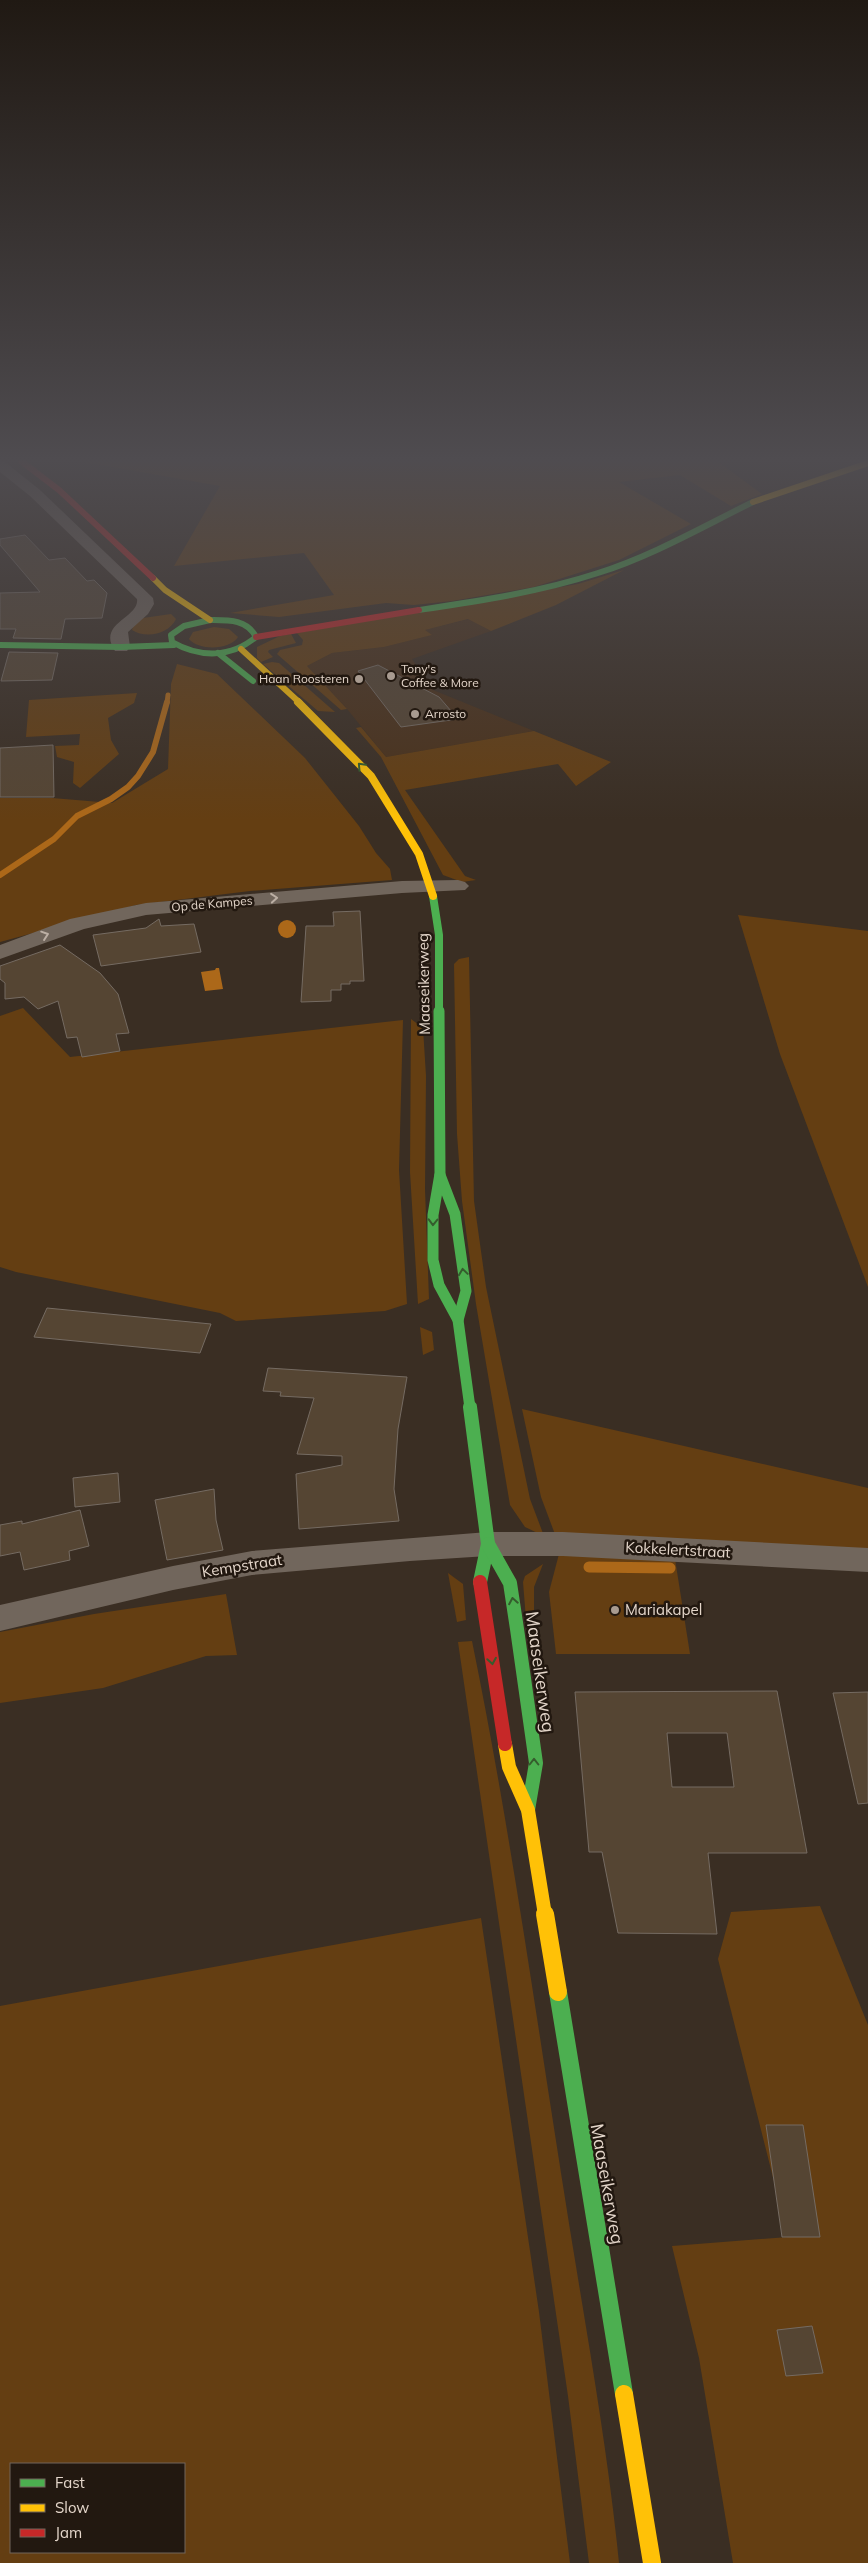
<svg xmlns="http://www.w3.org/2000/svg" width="868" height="2563" viewBox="0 0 868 2563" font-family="Mulish,sans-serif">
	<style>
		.built { fill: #4a311a }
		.green { fill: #643e12; fill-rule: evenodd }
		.water { fill: #ac6819 }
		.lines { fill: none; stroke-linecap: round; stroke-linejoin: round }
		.stream-far2 { stroke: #ac6819; stroke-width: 5 }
		.stream-far1 { stroke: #ac6819; stroke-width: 6 }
		.stream { stroke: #ac6819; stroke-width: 11 }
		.building { fill: #554533; stroke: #756b62; fill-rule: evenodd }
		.street { fill: #71665c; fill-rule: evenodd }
		.fast-far4 { stroke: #4caf50; stroke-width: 6 }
		.fast-far3 { stroke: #4caf50; stroke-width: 8 }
		.fast-far2 { stroke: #4caf50; stroke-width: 11 }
		.fast-far1 { stroke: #4caf50; stroke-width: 14 }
		.fast { stroke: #4caf50; stroke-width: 18 }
		.slow-far3 { stroke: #ffc107; stroke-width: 6 }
		.slow-far2 { stroke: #ffc107; stroke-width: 8 }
		.slow-far1 { stroke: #ffc107; stroke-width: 14 }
		.slow { stroke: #ffc107; stroke-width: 18 }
		.jam-far1 { stroke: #c62828; stroke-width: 6 }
		.jam { stroke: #c62828; stroke-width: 14 }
		.oneway { stroke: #355c2d }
		.oneway2 { stroke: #bcafa4 }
		.poi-dot { fill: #a89b90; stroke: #221810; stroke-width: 2 }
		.labels { text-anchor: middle; stroke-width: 5; stroke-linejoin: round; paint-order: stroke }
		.far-poi-label { font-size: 12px; fill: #e4d6ca; stroke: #221810; text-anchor: start }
		.far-street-label { font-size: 12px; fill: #e4d6ca; stroke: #221810 }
		.street-label { font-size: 15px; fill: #e4d6ca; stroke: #221810 }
		.poi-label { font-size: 15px; fill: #e4d6ca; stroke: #221810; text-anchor: start }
		.near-street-label { font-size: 18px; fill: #e4d6ca; stroke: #221810 }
	</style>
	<rect width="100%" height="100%" fill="#3a2e23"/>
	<polygon class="built" points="469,619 491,631 412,659 433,690 534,731 386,757 347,709 307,666 332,653 384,647 431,635 424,630"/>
	<g class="green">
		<polygon points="79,461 717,461 762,494 731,506 680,475 619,482 691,524 619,560 534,587 452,601 414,605 386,603 279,617 230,613 334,595 304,553 174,566 220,486"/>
		<polygon points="624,570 556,605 491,631 468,619 425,630 432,635 384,647 332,653 307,666 347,709 341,710 277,654 280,650 302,645 303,640 297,633 578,584"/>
		<path d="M 171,614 L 176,619 C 169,634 146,639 132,630 L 133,626 L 143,618 Z"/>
		<path d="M 214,627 L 229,629 L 238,637 C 230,650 199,651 189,639 L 193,632 Z"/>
		<polygon points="291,634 296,643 269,650 268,652 273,657 261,662 257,658 257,647 280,636"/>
		<polygon points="272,662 279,663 335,712 318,711 263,664"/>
		<polygon points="177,664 217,674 305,758 359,826 376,853 390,869 392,880 250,891 136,905 0,942 0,798 52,798 112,803 168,769 171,684"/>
		<polygon points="137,693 134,703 108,718 111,740 119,754 80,788 73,783 74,762 57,757 55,746 79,745 80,734 26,737 29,700"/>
		<polygon points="361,727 386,757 534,731 611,762 576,786 558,764 405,790 465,876 476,880 462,882 443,875 381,757 356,728"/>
		<polygon points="738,915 868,931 868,1287 780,1054"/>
		<polygon points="469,957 474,1201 486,1287 530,1499 544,1536 525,1527 510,1505 476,1304 462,1201 457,1134 454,964 459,959"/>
		<polygon points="23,1008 70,1057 403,1020 399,1170 407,1304 385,1311 236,1321 220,1313 16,1272 0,1267 0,1016"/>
		<polygon points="411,1019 423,1028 426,1076 425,1189 429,1299 418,1304 410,1172"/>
		<polygon points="420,1327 432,1332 434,1350 423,1355"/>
		<polygon points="522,1409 868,1488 868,1551 556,1537 541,1497"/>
		<polygon points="559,1554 675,1559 690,1654 556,1654 549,1592"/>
		<polygon points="543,1564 534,1587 534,1611 526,1619 523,1582 525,1576"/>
		<polygon points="448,1573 463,1584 466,1620 457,1622"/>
		<polygon points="226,1594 237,1655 206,1656 103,1688 0,1703 0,1632 94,1614"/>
		<path d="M 472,1641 C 508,1817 533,1995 561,2173 C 581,2303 606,2432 619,2563 L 589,2563 L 568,2396 L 458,1642 Z"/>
		<polygon points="820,1906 868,2025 868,2563 733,2563 699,2358 672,2246 788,2237 718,1959 731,1912"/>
		<path d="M 481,1918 L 539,2312 L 570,2563 L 0,2563 L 0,2006 ZM 184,2464 L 184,2552 L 11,2552 L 11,2464 Z"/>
	</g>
	<g class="water">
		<circle cx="287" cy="929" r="9"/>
		<polygon points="216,968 219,968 223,989 205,991 201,972 215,970"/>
	</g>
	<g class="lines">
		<polyline class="stream-far2" points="167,703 168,695"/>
		<polyline class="stream-far1" points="0,875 54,839 77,816 111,799 128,787 138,776 153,752 167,702"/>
		<polyline class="stream" points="589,1567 670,1568"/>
	</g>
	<g class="building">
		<polygon points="25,535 49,560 65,558 87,581 94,580 107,593 102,618 65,619 61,639 13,638 16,629 0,629 0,593 40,592 0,545 0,539"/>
		<polygon points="9,652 58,653 52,680 1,681"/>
		<polygon points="378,665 439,697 458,719 401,727 358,671"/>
		<polygon points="53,745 54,797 0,797 0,748"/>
		<polygon points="360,911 364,981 350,981 350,984 341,984 341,990 331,990 331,1001 301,1002 306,926 334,926 333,912"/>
		<polygon points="159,919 161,926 194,924 201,952 101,966 93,935 146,928"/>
		<polygon points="60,945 100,973 118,994 129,1033 116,1034 120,1051 82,1057 77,1037 67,1038 58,1001 38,1009 24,997 5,999 5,983 0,979 0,966"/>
		<polygon points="47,1308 211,1324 200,1353 34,1337"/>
		<polygon points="268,1368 407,1377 398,1429 394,1489 399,1521 299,1529 296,1474 342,1465 342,1456 297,1454 314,1398 280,1396 281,1392 263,1391"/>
		<polygon points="118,1473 120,1502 75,1507 73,1478"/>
		<polygon points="214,1489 216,1520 223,1550 167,1560 155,1500"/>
		<polygon points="80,1510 89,1546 69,1551 70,1560 24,1570 20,1552 0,1556 0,1525 22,1521 22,1524"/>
		<path d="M 777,1691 L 807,1853 L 708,1853 L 717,1934 L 618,1933 L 602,1852 L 589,1852 L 575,1692 ZM 667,1733 L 727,1733 L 734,1787 L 672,1787 Z"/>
		<polygon points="868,1692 868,1803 858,1804 833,1693"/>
		<polygon points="766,2125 803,2125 820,2237 782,2237"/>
		<polygon points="812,2326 823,2373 786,2376 777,2330"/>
	</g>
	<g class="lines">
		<g class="street">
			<path d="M 0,461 L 5,462 L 40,490 L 153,598 L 154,604 L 148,614 L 128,632 L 130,647 L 127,651 L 115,651 C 96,623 140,618 137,599 L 30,496 L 0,472 Z"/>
			<polygon points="458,880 465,882 469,886 465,890 402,893 146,915 84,929 0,959 0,945 70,919 146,903 402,881"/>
			<polygon points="488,1532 563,1532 868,1548 868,1572 563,1556 488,1556 410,1561 252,1575 173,1590 0,1631 0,1605 173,1566 252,1551"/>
		</g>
		<g class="fast-far4">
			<path d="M 419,610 C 479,601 540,592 598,573 C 652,556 702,527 753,502"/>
			<path d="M 210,620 C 228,620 247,619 256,637 C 231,658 200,658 172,642 L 171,635 L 184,626 Z"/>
			<polyline points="0,645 121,647 174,645"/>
			<polyline points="218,653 253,681"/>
		</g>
		<polyline class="fast-far3" points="433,896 439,935 439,1012"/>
		<g class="fast-far2">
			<polyline points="439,1011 440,1174 433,1215 433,1260 439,1285 458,1320 470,1408"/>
			<polyline points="440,1175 455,1214 466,1291 458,1320"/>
		</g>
		<g class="fast-far1">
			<polyline points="470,1407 488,1544 480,1582"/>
			<polyline points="488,1544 510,1583 517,1629 536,1763 528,1810"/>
		</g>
		<polyline class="fast" points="558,1992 624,2394"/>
		<g class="slow-far3">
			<polyline points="753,502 868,463"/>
			<polyline points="153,578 165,590 210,620"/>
			<polyline points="241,649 300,703"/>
		</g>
		<polyline class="slow-far2" points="298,702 371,776 419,854 433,896"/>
		<polyline class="slow-far1" points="505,1744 509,1767 528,1810 545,1915"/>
		<g class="slow">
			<polyline points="545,1914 558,1992"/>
			<polyline points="624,2394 652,2563"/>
		</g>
		<g class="jam-far1">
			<polyline points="21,461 59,490 153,578"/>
			<polyline points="256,637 419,610"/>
		</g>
		<polyline class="jam" points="480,1582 505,1744"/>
	</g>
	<defs><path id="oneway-chevron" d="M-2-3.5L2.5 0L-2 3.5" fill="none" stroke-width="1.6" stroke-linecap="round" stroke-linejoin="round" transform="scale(1.25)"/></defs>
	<g class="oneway">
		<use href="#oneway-chevron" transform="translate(361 766) rotate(-133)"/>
		<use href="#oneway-chevron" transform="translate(433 1222) rotate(91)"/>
		<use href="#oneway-chevron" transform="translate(463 1272) rotate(-98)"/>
		<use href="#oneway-chevron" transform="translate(513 1601) rotate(-100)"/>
		<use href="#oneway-chevron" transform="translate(492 1661) rotate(81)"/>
		<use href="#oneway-chevron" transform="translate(534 1762) rotate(-90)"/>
	</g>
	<g class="oneway2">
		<use href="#oneway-chevron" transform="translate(274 898) rotate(-5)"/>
		<use href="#oneway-chevron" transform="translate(45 935) rotate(-19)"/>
	</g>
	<linearGradient id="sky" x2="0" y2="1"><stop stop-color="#201913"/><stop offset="0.56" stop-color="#4f4c50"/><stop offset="1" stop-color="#4f4c50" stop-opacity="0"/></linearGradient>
	<rect width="868" height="820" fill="url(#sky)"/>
	<g class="poi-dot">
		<circle cx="391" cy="676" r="5"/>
		<circle cx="359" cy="679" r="5"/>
		<circle cx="415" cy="714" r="5"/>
		<circle cx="615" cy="1610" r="5"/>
	</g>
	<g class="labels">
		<g class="far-poi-label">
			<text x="401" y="673">Tony's<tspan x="401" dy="14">Coffee &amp; More</tspan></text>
			<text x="349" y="683" text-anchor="end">Haan Roosteren</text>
			<text x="425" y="718">Arrosto</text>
		</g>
		<g class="far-street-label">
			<text transform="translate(212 904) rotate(-5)" y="4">Op de Kampes</text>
		</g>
		<g class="street-label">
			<text transform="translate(424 984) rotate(-91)" y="5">Maaseikerweg</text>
			<text transform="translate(678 1550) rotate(3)" y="5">Kokkelertstraat</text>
			<text transform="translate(242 1566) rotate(-9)" y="5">Kempstraat</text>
		</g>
		<g class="poi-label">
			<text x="625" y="1615">Mariakapel</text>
		</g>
		<g class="near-street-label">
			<text transform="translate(540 1672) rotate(82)" y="6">Maaseikerweg</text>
			<text transform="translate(607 2184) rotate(80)" y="6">Maaseikerweg</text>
		</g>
	</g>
	<rect x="10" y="2463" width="175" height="90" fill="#221810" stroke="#70645a"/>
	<rect x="20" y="2479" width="25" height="8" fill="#4caf50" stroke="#70645a"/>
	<text x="55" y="2488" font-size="15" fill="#e4d6ca">Fast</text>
	<rect x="20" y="2504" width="25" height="8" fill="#ffc107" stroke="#70645a"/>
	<text x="55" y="2513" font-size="15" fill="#e4d6ca">Slow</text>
	<rect x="20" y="2529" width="25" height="8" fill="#c62828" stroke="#70645a"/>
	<text x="55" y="2538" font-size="15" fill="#e4d6ca">Jam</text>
</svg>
